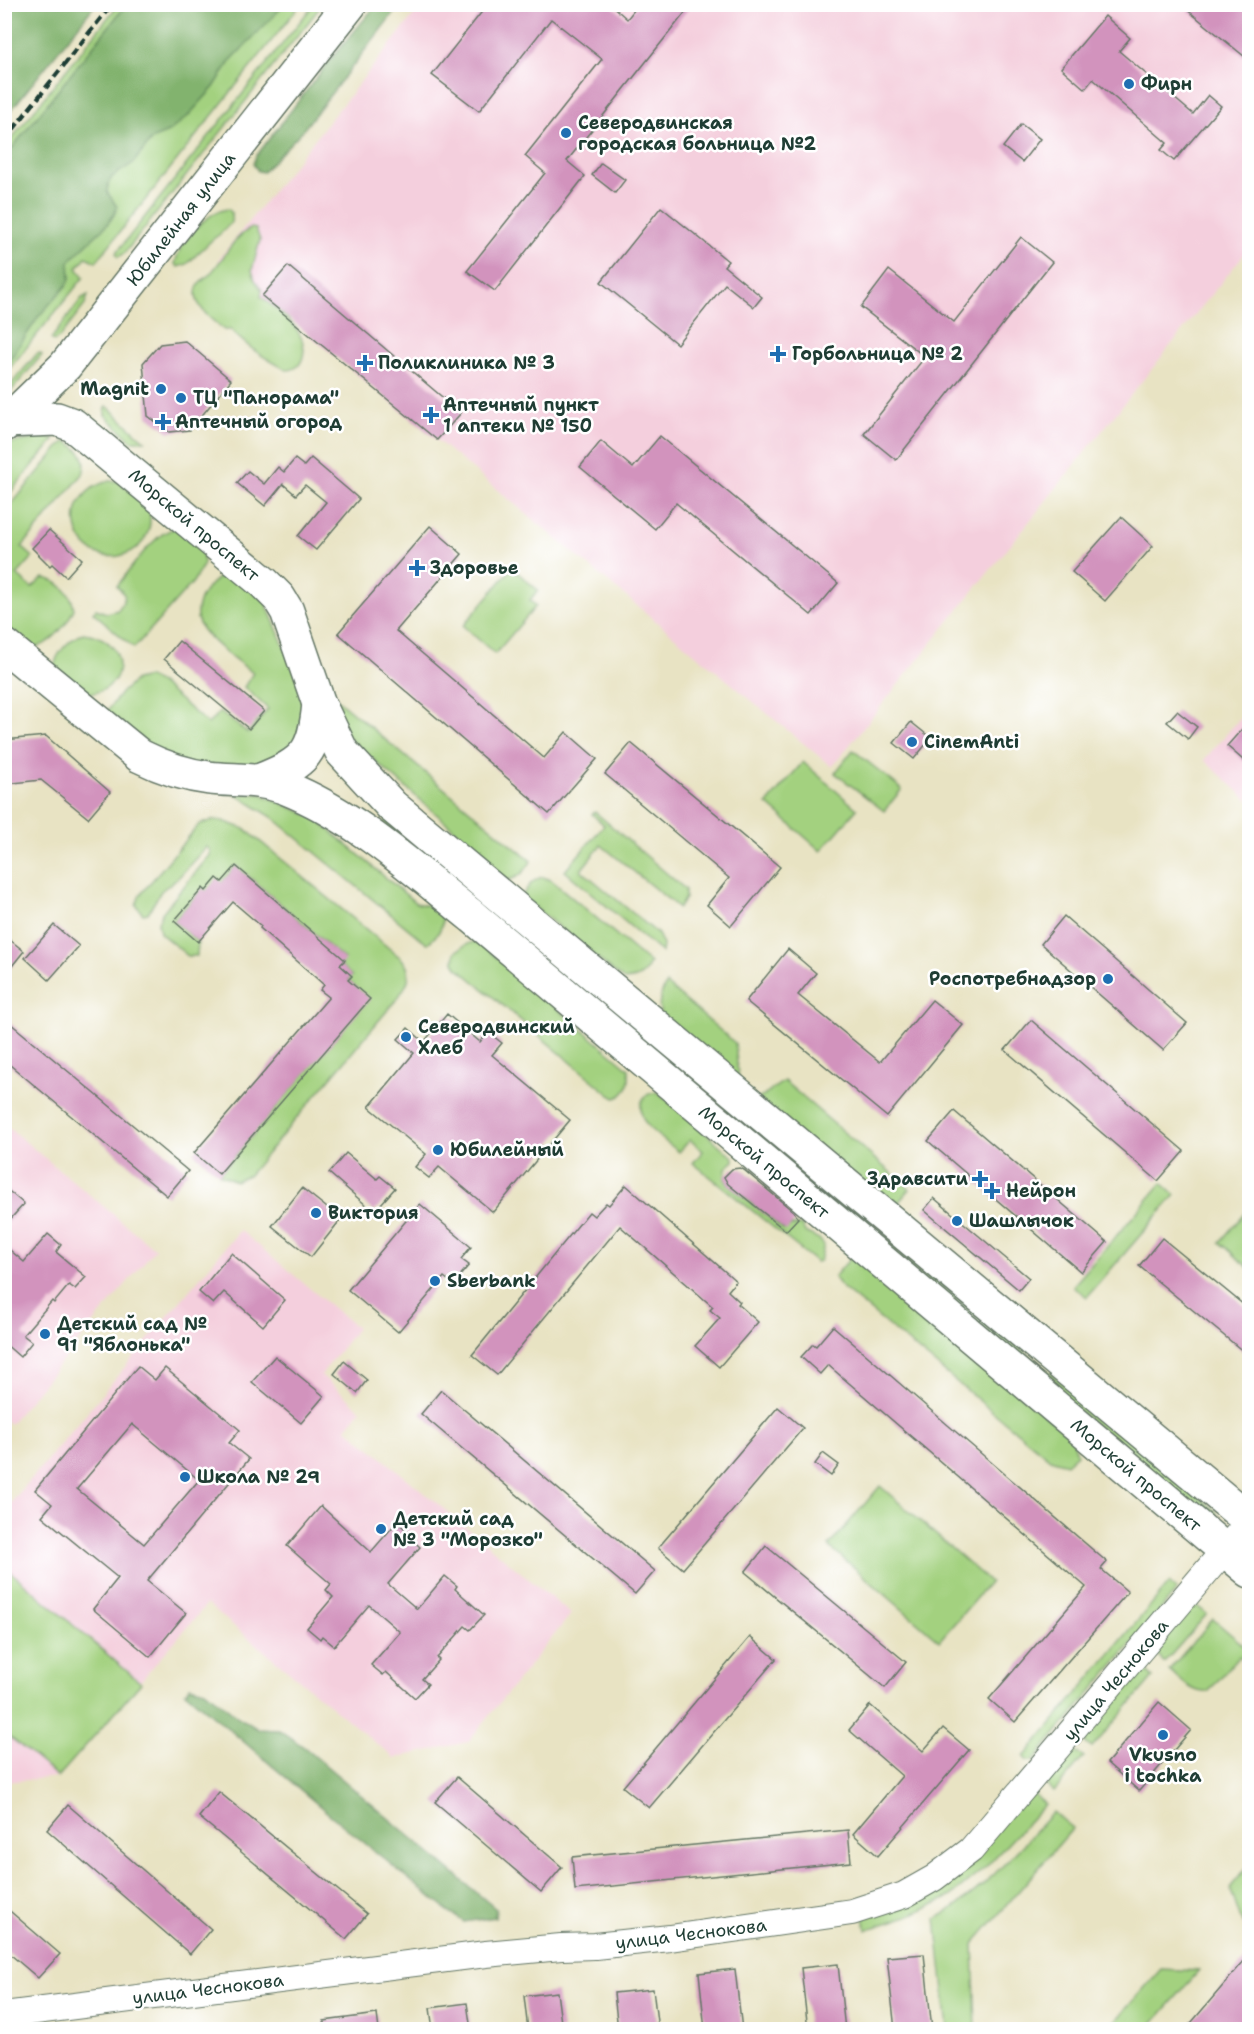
<svg xmlns="http://www.w3.org/2000/svg" width="1254" height="2034" viewBox="0 0 1254 2034" font-family="'Shantell Sans',sans-serif">
	<style>
		.built { fill: #f4cfdd }
		.green { fill: #a3d17f; stroke: #61875a; stroke-width: 1.5 }
		.forest { fill: #82b36e; stroke: #507851; stroke-width: 1.5 }
		.building { fill: #d293bd; fill-rule: evenodd }
		.lines { fill: none; stroke-linecap: round; stroke-linejoin: round }
		.minor-casing { stroke: #657766; stroke-width: 28 }
		.major-casing { stroke: #657766; stroke-width: 36 }
		.minor { stroke: #fff; stroke-width: 26 }
		.major { stroke: #fff; stroke-width: 33 }
		.rail { stroke: #1f3d34; stroke-width: 4.5; stroke-dasharray: 9 4.5; stroke-linecap: butt }
		.poi-dot { fill: #1f6fb2; stroke: #fff; stroke-width: 2 }
		.labels { text-anchor: middle; stroke-width: 5; stroke-linejoin: round; paint-order: stroke }
		.poi-label { font-size: 18px; font-weight: bold; fill: #1f3d34; stroke: #fff; text-anchor: start }
		.street-label { font-size: 18px; fill: #1f3d34; stroke: #fff }
	</style>
	<rect width="100%" height="100%" fill="#fff"/>
	<filter id="ink" filterUnits="userSpaceOnUse"><feTurbulence type="fractalNoise" baseFrequency=".0167" numOctaves="2"/><feDisplacementMap in="SourceGraphic" scale="12" xChannelSelector="R" yChannelSelector="G"/><feConvolveMatrix kernelMatrix="1 2 1 2 8 2 1 2 1" color-interpolation-filters="sRGB"/></filter>
	<filter id="wash" filterUnits="userSpaceOnUse"><feTurbulence type="fractalNoise" baseFrequency=".008" numOctaves="4" result="noise"/><feDisplacementMap in="SourceGraphic" scale="24" xChannelSelector="R" yChannelSelector="G"/><feGaussianBlur stdDeviation="1.35" result="paint"/><feColorMatrix in="noise" values="0 0 0 0 0 0 0 0 0 0 0 0 0 0 0 0 0 1.4 0 .05"/><feComposite in="paint" operator="in"/></filter>
	<g filter="url(#wash)">
		<rect width="100%" height="100%" fill="#e8e3c3"/>
		<g class="built">
			<polygon points="422,5 1249,5 1249,248 832,767 437,440 460,413 288,267 262,296 218,260"/>
			<polygon points="1249,708 1249,801 1204,760"/>
			<polygon points="4,1124 155,1249 10,1424 4,1419"/>
			<polygon points="240,1230 357,1328 321,1375 361,1410 346,1428 571,1614 468,1742 394,1758 207,1604 58,1777 5,1782 5,1510"/>
		</g>
		<g class="green">
			<polygon points="314,4 322,5 124,254 118,257 116,253"/>
			<polygon points="118,5 126,5 5,157 5,147"/>
			<path d="M 284,5 L 300,5 L 96,262 L 86,257 L 77,268 L 84,277 L 5,374 L 5,367 L 39,316 L 70,279 L 69,262 C 83,244 111,228 117,207 L 107,192 L 108,184 L 112,177 L 133,163 L 153,138 L 168,132 L 187,117 L 214,87 L 231,60 Z"/>
			<path d="M 228,209 L 232,213 L 231,223 L 220,234 L 212,240 L 187,264 L 178,267 L 175,264 C 179,242 206,212 228,209 Z"/>
			<path d="M 251,228 L 256,229 L 260,240 L 252,270 L 255,280 L 262,290 L 261,297 C 280,312 312,333 302,360 C 299,367 294,370 287,370 C 266,359 248,348 231,330 L 224,330 C 214,322 195,307 196,293 C 196,284 205,279 210,274 C 224,259 232,238 251,228 Z"/>
			<polygon points="88,295 85,305 60,337 54,341 51,339 82,298"/>
			<polygon points="40,353 42,355 5,398 5,391 37,354"/>
			<polygon points="107,406 145,441 131,441 105,415 105,410"/>
			<polygon points="44,437 55,439 5,499 5,444"/>
			<path d="M 66,441 C 79,449 89,457 83,474 L 22,547 L 33,557 L 17,575 L 32,588 L 43,578 C 59,580 72,593 74,609 C 67,624 47,652 27,647 C 19,646 11,639 5,636 L 5,512 L 61,445 Z"/>
			<path d="M 109,481 L 118,481 L 149,507 C 152,521 150,534 140,545 C 134,551 127,554 119,556 C 71,563 56,494 109,481 Z"/>
			<path d="M 176,528 L 202,550 L 204,564 L 193,582 L 134,648 L 93,612 L 96,609 L 106,613 L 118,610 C 126,597 128,597 117,586 C 131,569 154,532 176,528 Z"/>
			<polygon points="512,568 538,590 530,600 536,606 495,654 463,626"/>
			<path d="M 226,573 L 231,573 L 265,601 L 306,698 L 300,738 L 267,768 L 177,766 L 106,712 L 122,692 L 136,680 L 148,677 L 160,683 L 208,724 L 220,712 L 248,733 L 268,709 L 244,687 L 253,673 C 238,661 201,637 197,618 C 196,612 198,605 200,599 C 206,587 214,580 226,573 Z"/>
			<path d="M 83,633 C 129,637 131,690 88,694 L 54,668 C 56,652 69,640 83,633 Z"/>
			<path d="M 332,695 L 531,861 C 525,873 518,878 505,881 L 472,852 L 463,837 L 346,736 Z"/>
			<polygon points="853,750 902,789 884,811 835,773"/>
			<polygon points="803,762 857,809 821,851 767,804"/>
			<path d="M 235,794 L 261,794 L 315,818 L 416,903 L 430,906 L 441,915 C 446,927 436,937 427,944 L 272,817 Z"/>
			<polygon points="595,812 685,889 685,898 679,908 601,845 581,870 658,934 663,945 662,953 565,871 604,825 592,814"/>
			<path d="M 214,820 L 223,821 L 245,829 L 402,959 C 415,975 407,985 397,999 L 249,1175 L 235,1181 L 219,1174 L 369,999 L 348,980 L 352,976 L 340,965 L 344,959 L 236,866 L 222,882 L 206,891 L 202,889 L 174,921 L 198,942 L 197,956 L 188,956 L 160,933 L 158,922 L 162,913 L 210,855 L 210,850 L 206,847 L 179,877 L 161,891 L 148,913 L 143,914 L 136,905 L 140,895 L 196,828 L 200,824 Z"/>
			<polygon points="388,821 1217,1512 1217,1516 1211,1522 383,827 384,822"/>
			<path d="M 543,877 L 551,880 L 650,963 C 645,976 637,979 624,980 L 522,897 C 526,889 533,879 543,877 Z"/>
			<path d="M 477,941 L 629,1069 C 630,1081 628,1095 615,1098 L 610,1095 L 457,967 L 454,962 L 455,952 L 467,944 Z"/>
			<path d="M 666,984 L 735,1043 L 739,1084 L 661,1019 C 658,1005 659,997 666,984 Z"/>
			<polygon points="784,1081 910,1189 889,1213 757,1100"/>
			<path d="M 658,1092 L 734,1158 L 734,1161 L 726,1168 L 725,1179 L 728,1184 L 784,1230 L 791,1226 L 802,1225 L 805,1232 L 819,1239 L 824,1245 L 820,1261 L 816,1262 L 693,1163 L 703,1151 L 690,1140 L 679,1152 C 665,1140 638,1126 641,1105 C 643,1095 649,1093 658,1092 Z"/>
			<polygon points="1162,1183 1175,1195 1087,1297 1073,1286"/>
			<polygon points="1249,1208 1249,1268 1220,1242"/>
			<polygon points="852,1256 1072,1437 1077,1454 1066,1464 1050,1459 839,1285 834,1277"/>
			<polygon points="880,1486 990,1582 939,1641 829,1546"/>
			<polygon points="5,1567 141,1683 58,1777 5,1733"/>
			<polygon points="1169,1583 1177,1590 1033,1761 1027,1761 1024,1757"/>
			<polygon points="1191,1601 1207,1614 1164,1663 1157,1653 1157,1645"/>
			<path d="M 1213,1619 L 1249,1650 L 1249,1664 L 1239,1656 L 1208,1692 C 1192,1694 1180,1679 1169,1670 Z"/>
			<polygon points="1136,1670 1147,1671 1153,1677 1092,1748 1086,1744 1084,1731"/>
			<polygon points="1078,1753 1084,1757 1054,1792 1047,1786 1048,1774 1067,1754"/>
			<polygon points="1033,1794 1045,1804 986,1867 950,1897 908,1916 866,1930 864,1915"/>
			<path d="M 1053,1812 L 1073,1828 L 973,1944 L 976,2029 L 948,2029 L 936,1919 C 985,1890 1015,1853 1053,1812 Z"/>
			<polygon points="1249,1865 1249,1914 1242,1923 1230,1888"/>
			<polygon points="1161,1969 1199,1971 1148,2029 1108,2029"/>
		</g>
		<g class="forest">
			<polygon points="6,4 95,5 5,118 4,7"/>
			<polygon points="377,4 400,5 303,130 263,172 258,171 253,164 256,156 326,65"/>
			<path d="M 126,5 L 284,5 L 231,60 L 214,87 L 187,117 L 168,132 L 153,138 L 133,163 L 112,177 L 108,184 L 107,192 L 117,207 C 111,228 83,244 69,262 L 70,279 L 66,286 L 39,316 L 5,367 L 5,157 Z"/>
			<polygon points="190,1686 205,1690 238,1717 258,1729 279,1730 304,1747 496,1909 495,1917 464,1922 453,1915 329,1814 185,1692"/>
		</g>
		<g id="blocks">
			<g class="building">
				<polygon points="488,4 610,4 627,19 639,4 692,4 567,161 585,176 495,291 467,271 545,173 525,156 602,59 551,19 479,111 432,75"/>
				<polygon points="1180,4 1237,4 1250,15 1250,61"/>
				<polygon points="1105,16 1130,38 1119,51 1193,114 1208,95 1221,106 1174,161 1161,150 1167,143 1093,79 1085,89 1061,68"/>
				<polygon points="1021,124 1040,139 1022,162 1003,147"/>
				<polygon points="601,163 625,180 615,193 592,175"/>
				<polygon points="661,207 728,261 724,266 762,297 754,307 725,284 677,344 601,282"/>
				<polygon points="1021,237 1052,262 896,460 864,434 925,357 861,307 889,270 954,322"/>
				<polygon points="288,266 461,413 437,440 262,296"/>
				<polygon points="185,341 231,380 190,430 169,432 148,416 143,363 160,344"/>
				<polygon points="660,436 838,583 811,615 676,503 655,529 580,467 601,441 633,468"/>
				<polygon points="311,458 359,499 316,550 298,536 326,502 305,485 296,495 283,484 265,506 237,483 248,471 264,484 278,467 284,472 295,459 304,466"/>
				<polygon points="1121,517 1153,546 1105,601 1072,572"/>
				<polygon points="430,526 462,554 396,631 544,758 566,732 597,759 549,814 338,633"/>
				<polygon points="49,530 82,559 66,577 52,564 50,566 32,548"/>
				<polygon points="179,641 264,711 249,729 164,659"/>
				<polygon points="1177,711 1197,727 1188,739 1167,722"/>
				<polygon points="1250,720 1250,766 1227,746"/>
				<polygon points="911,722 931,738 914,759 894,743"/>
				<polygon points="46,736 110,792 88,818 41,780 4,784 4,740"/>
				<polygon points="631,743 780,867 731,926 707,905 729,878 605,774"/>
				<polygon points="236,866 345,960 340,965 352,976 348,980 370,999 219,1174 194,1153 329,997 320,990 324,985 260,928 261,926 233,902 198,942 174,921 203,888 206,891 217,878 222,882"/>
				<polygon points="1064,916 1187,1023 1163,1050 1041,944"/>
				<polygon points="54,925 79,946 49,980 25,958"/>
				<polygon points="10,940 24,951 4,976 4,947"/>
				<polygon points="788,949 816,973 798,995 880,1062 932,1000 963,1025 887,1117 746,1001"/>
				<polygon points="447,1014 480,1042 488,1032 502,1043 492,1055 570,1120 493,1212 439,1167 429,1178 415,1167 426,1154 369,1107 414,1053 398,1039 408,1028 424,1042"/>
				<polygon points="4,1018 188,1171 167,1196 4,1060"/>
				<polygon points="1031,1020 1184,1151 1158,1181 1005,1050"/>
				<polygon points="954,1111 1107,1242 1081,1272 928,1141"/>
				<polygon points="346,1153 377,1179 380,1176 395,1188 374,1212 329,1173"/>
				<polygon points="740,1168 744,1170 794,1212 798,1218 786,1231 728,1184 724,1177 732,1169"/>
				<polygon points="626,1185 736,1281 728,1291 740,1302 738,1304 758,1322 719,1367 695,1346 720,1318 710,1310 713,1307 620,1226 497,1375 472,1355 589,1212 594,1216 606,1203 609,1205"/>
				<polygon points="4,1187 24,1204 4,1226"/>
				<polygon points="302,1188 341,1219 311,1257 272,1226"/>
				<polygon points="934,1198 1029,1278 1019,1290 924,1210"/>
				<polygon points="420,1204 471,1247 461,1259 469,1265 453,1284 444,1277 398,1332 348,1290"/>
				<polygon points="48,1234 61,1245 56,1252 86,1277 75,1289 69,1285 54,1303 52,1301 23,1335 32,1342 20,1357 4,1343 4,1245 24,1262"/>
				<polygon points="1162,1238 1250,1310 1250,1357 1139,1266"/>
				<polygon points="231,1253 285,1300 263,1326 224,1292 213,1304 199,1292"/>
				<polygon points="833,1326 1107,1562 1101,1569 1128,1592 1015,1722 989,1699 1086,1587 828,1365 820,1374 801,1357 813,1344 816,1346"/>
				<polygon points="275,1356 324,1396 301,1423 252,1382"/>
				<polygon points="344,1361 367,1380 357,1393 334,1374"/>
				<path d="M 138,1366 L 155,1380 L 165,1368 L 240,1430 L 229,1443 L 249,1459 L 147,1581 L 186,1613 L 150,1657 L 93,1609 L 118,1578 L 42,1516 L 52,1504 L 35,1490 ZM 132,1424 L 199,1480 L 144,1544 L 77,1489 Z"/>
				<polygon points="441,1390 655,1571 635,1594 421,1414"/>
				<polygon points="778,1407 803,1428 683,1569 658,1548"/>
				<polygon points="823,1453 839,1465 831,1476 815,1464"/>
				<polygon points="321,1506 371,1552 397,1522 410,1533 408,1536 420,1547 388,1584 417,1609 445,1576 457,1586 455,1589 484,1615 470,1630 465,1626 437,1658 439,1660 422,1679 428,1684 415,1698 386,1672 383,1675 371,1665 400,1632 369,1605 334,1646 322,1636 320,1639 307,1628 333,1597 326,1590 331,1584 287,1546"/>
				<polygon points="766,1546 906,1662 885,1688 745,1572"/>
				<polygon points="750,1637 776,1659 649,1808 623,1787"/>
				<polygon points="1159,1702 1191,1730 1139,1791 1107,1763"/>
				<polygon points="870,1705 923,1751 943,1728 969,1750 878,1856 853,1834 902,1776 849,1730"/>
				<polygon points="457,1777 562,1867 541,1892 435,1802"/>
				<polygon points="219,1792 367,1914 346,1939 199,1817"/>
				<polygon points="68,1805 211,1929 190,1954 47,1830"/>
				<polygon points="848,1830 851,1862 575,1890 572,1857"/>
				<polygon points="4,1906 60,1954 38,1978 4,1949"/>
				<polygon points="924,1954 932,2030 895,2030 887,1957"/>
				<polygon points="1250,1954 1250,2030 1185,2030"/>
				<polygon points="838,1964 845,2030 808,2030 801,1968"/>
				<polygon points="735,1969 742,2030 705,2030 699,1973"/>
				<polygon points="653,1989 658,2030 618,2030 614,1993"/>
				<polygon points="557,1992 562,2030 528,2030 524,1996"/>
				<polygon points="467,2003 471,2030 433,2030 430,2008"/>
				<polygon points="377,2014 379,2030 325,2030 324,2021"/>
			</g>
		</g>
	</g>
	<g filter="url(#ink)">
		<use href="#blocks" fill-opacity="0" stroke="#657766" stroke-width="1.5"/>
		<g class="lines">
			<g class="minor-casing">
				<polyline id="minor" points="4,2015 486,1954 561,1947 595,1946 670,1938 852,1912 904,1895 934,1878 971,1850 1250,1520"/>
			</g>
			<g class="major-casing">
				<g id="major">
					<polyline points="4,421 57,419 73,425 264,583 279,598 287,611 319,704 342,752 392,806 1250,1521"/>
					<polyline points="4,425 65,366 350,4"/>
					<path d="M 4,645 L 140,756 C 162,767 185,775 209,778 C 236,781 261,778 286,788 C 356,816 414,870 473,917 L 1250,1571"/>
					<path d="M 261,780 C 306,762 314,753 319,704"/>
				</g>
			</g>
			<use href="#minor" class="minor"/>
			<use href="#major" class="major"/>
			<polyline class="rail" points="4,141 112,4"/>
		</g>
	</g>
	<g class="poi-dot">
		<circle cx="1129" cy="84" r="6"/>
		<circle cx="566" cy="133" r="6"/>
		<path d="M775 345h6v6h6v6h-6v6h-6v-6h-6v-6h6z"/>
		<path d="M362 354h6v6h6v6h-6v6h-6v-6h-6v-6h6z"/>
		<circle cx="161" cy="389" r="6"/>
		<circle cx="181" cy="398" r="6"/>
		<path d="M428 406h6v6h6v6h-6v6h-6v-6h-6v-6h6z"/>
		<path d="M160 413h6v6h6v6h-6v6h-6v-6h-6v-6h6z"/>
		<path d="M414 559h6v6h6v6h-6v6h-6v-6h-6v-6h6z"/>
		<circle cx="912" cy="742" r="6"/>
		<circle cx="1108" cy="979" r="6"/>
		<circle cx="406" cy="1037" r="6"/>
		<circle cx="438" cy="1150" r="6"/>
		<path d="M977 1170h6v6h6v6h-6v6h-6v-6h-6v-6h6z"/>
		<path d="M989 1182h6v6h6v6h-6v6h-6v-6h-6v-6h6z"/>
		<circle cx="316" cy="1213" r="6"/>
		<circle cx="957" cy="1221" r="6"/>
		<circle cx="435" cy="1281" r="6"/>
		<circle cx="45" cy="1334" r="6"/>
		<circle cx="185" cy="1477" r="6"/>
		<circle cx="381" cy="1529" r="6"/>
		<circle cx="1163" cy="1735" r="6"/>
	</g>
	<g class="labels">
		<g class="poi-label">
			<text x="1141" y="90">Фирн</text>
			<text x="578" y="129">Северодвинская<tspan x="578" dy="21">городская больница №2</tspan></text>
			<text x="792" y="360">Горбольница № 2</text>
			<text x="378" y="369">Поликлиника № 3</text>
			<text x="149" y="395" text-anchor="end">Magnit</text>
			<text x="193" y="404">ТЦ "Панорама"</text>
			<text x="443" y="411">Аптечный пункт<tspan x="443" dy="21">1 аптеки № 150</tspan></text>
			<text x="175" y="428">Аптечный огород</text>
			<text x="430" y="574">Здоровье</text>
			<text x="924" y="748">CinemAnti</text>
			<text x="1096" y="985" text-anchor="end">Роспотребнадзор</text>
			<text x="418" y="1033">Северодвинский<tspan x="418" dy="21">Хлеб</tspan></text>
			<text x="450" y="1156">Юбилейный</text>
			<text x="968" y="1185" text-anchor="end">Здравсити</text>
			<text x="1006" y="1197">Нейрон</text>
			<text x="328" y="1219">Виктория</text>
			<text x="969" y="1227">Шашлычок</text>
			<text x="447" y="1287">Sberbank</text>
			<text x="57" y="1330">Детский сад №<tspan x="57" dy="21">91 "Яблонька"</tspan></text>
			<text x="197" y="1483">Школа № 29</text>
			<text x="393" y="1525">Детский сад<tspan x="393" dy="21">№ 3 "Морозко"</tspan></text>
			<text x="1163" y="1761" text-anchor="middle">Vkusno<tspan x="1163" dy="21">i tochka</tspan></text>
		</g>
		<g class="street-label">
			<text transform="translate(181 219) rotate(-52)" y="6">Юбилейная улица</text>
			<text transform="translate(194 525) rotate(40)" y="6">Морской проспект</text>
			<text transform="translate(764 1162) rotate(40)" y="6">Морской проспект</text>
			<text transform="translate(1136 1475) rotate(40)" y="6">Морской проспект</text>
			<text transform="translate(1116 1680) rotate(-50)" y="6">улица Чеснокова</text>
			<text transform="translate(691 1934) rotate(-7)" y="6">улица Чеснокова</text>
			<text transform="translate(208 1989) rotate(-7)" y="6">улица Чеснокова</text>
		</g>
	</g>
	<rect width="1254" height="2034" fill="none" stroke="#fff" stroke-width="24"/>
</svg>
